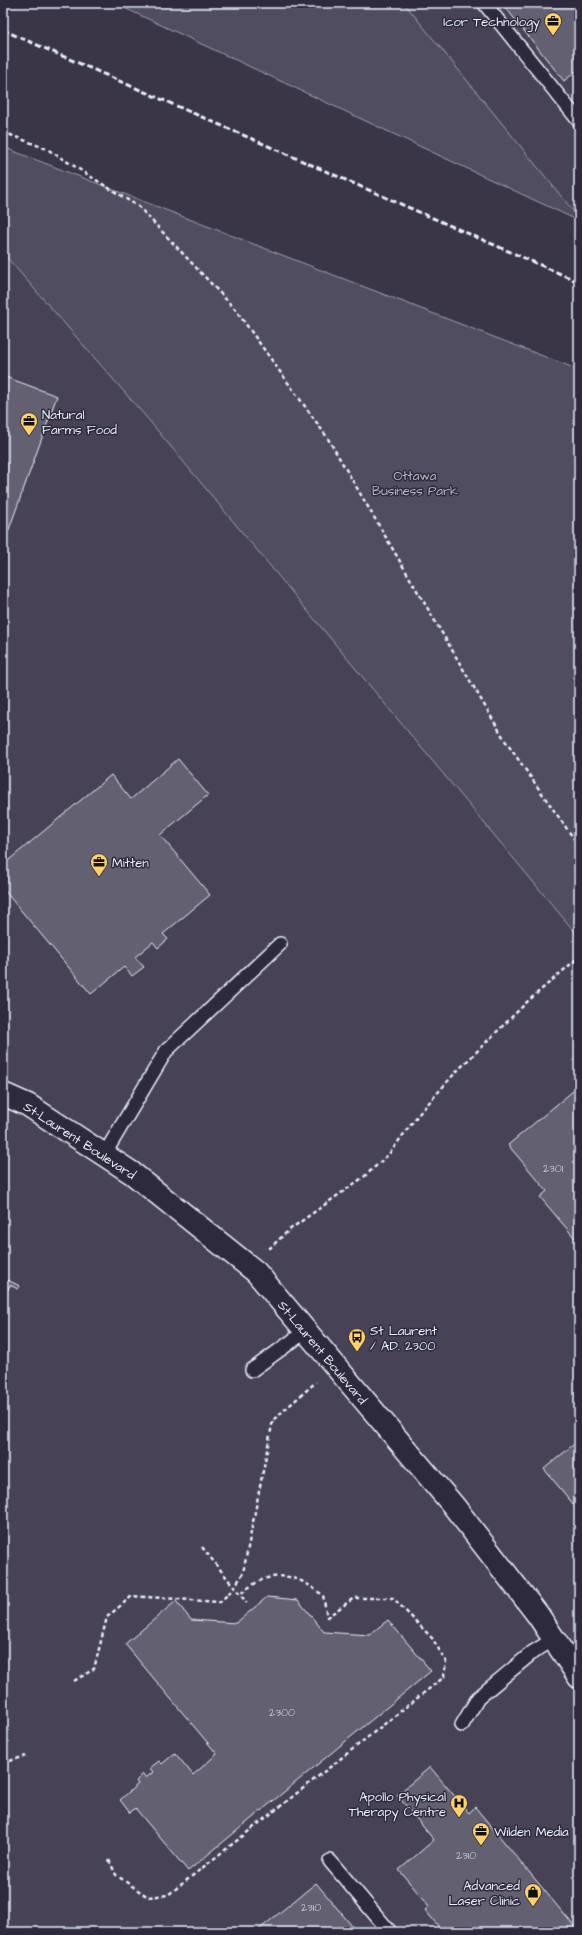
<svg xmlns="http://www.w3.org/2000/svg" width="582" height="1935" viewBox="0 0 582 1935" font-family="'Architects Daughter',sans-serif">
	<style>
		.built { fill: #464354 }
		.green { fill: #504e5f; stroke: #9ca0ac }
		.building { fill: #636171; stroke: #e8f1f8 }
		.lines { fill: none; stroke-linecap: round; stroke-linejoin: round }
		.lane-casing { stroke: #e8f1f8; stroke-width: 16 }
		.secondary-casing { stroke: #e8f1f8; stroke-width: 25 }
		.path { stroke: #e8f1f8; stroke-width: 2.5; stroke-dasharray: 4 3; stroke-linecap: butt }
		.lane { stroke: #2f2a3d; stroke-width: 13 }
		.secondary { stroke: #2f2a3d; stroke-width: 22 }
		.rail { stroke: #e8f1f8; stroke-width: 3; stroke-dasharray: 6 3; stroke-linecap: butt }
		.labels { text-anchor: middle; stroke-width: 3; stroke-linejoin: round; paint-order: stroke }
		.number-label { font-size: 11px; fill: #c7cdd6 }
		.poi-label { font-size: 13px; fill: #e8f1f8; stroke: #2f2a3d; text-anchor: start }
		.park-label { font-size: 13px; fill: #b3b8c2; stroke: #2f2a3d }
		.street-label { font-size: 13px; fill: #e8f1f8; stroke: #2f2a3d }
	</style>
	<rect width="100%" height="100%" fill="#3a3648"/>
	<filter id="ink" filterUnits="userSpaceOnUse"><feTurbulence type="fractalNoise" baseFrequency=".025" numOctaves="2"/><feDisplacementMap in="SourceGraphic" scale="8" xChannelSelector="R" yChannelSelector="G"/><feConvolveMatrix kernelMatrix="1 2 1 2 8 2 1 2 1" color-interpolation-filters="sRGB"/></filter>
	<g filter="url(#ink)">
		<g class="built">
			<polygon points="401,3 579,3 579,218"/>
			<polygon points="3,253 147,418 579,937 579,1932 3,1932"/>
		</g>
		<g class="green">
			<polygon points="114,3 404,3 579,218 579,221"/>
			<polygon points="3,147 579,370 579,937 147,418 3,253"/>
		</g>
		<g class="building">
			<polygon points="502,3 579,3 579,69 564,81"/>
			<polygon points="3,376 57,396 3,546"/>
			<polygon points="178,759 208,795 160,835 210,895 163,934 168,939 158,948 153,942 135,957 144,967 132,976 124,967 91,994 3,889 3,865 111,775 131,799"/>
			<polygon points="579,1086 579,1243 540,1197 547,1191 508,1145"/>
			<polygon points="3,1278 20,1286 18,1289 10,1285 3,1300"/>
			<polygon points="579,1440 579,1511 544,1469"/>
			<polygon points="267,1597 298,1600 324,1632 369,1635 388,1620 431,1671 188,1871 135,1808 130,1813 120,1800 138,1784 136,1781 143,1774 146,1778 153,1772 150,1768 159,1761 162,1764 175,1753 193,1775 217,1754 125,1644 176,1601 191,1620 236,1623"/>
			<polygon points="430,1767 469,1813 475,1807 579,1932 443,1932 425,1910 429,1906 399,1870 434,1840 397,1795"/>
			<polygon points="316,1883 357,1932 256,1932"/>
		</g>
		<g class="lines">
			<g class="lane-casing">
				<g id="lane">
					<polyline points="484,3 579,121"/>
					<polyline points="104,1155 166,1051 280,944"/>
					<polyline points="252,1370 306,1331"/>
					<polyline points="462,1725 478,1698 533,1652 554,1639"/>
					<polyline points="330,1861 390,1932"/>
				</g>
			</g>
			<g class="secondary-casing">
				<polyline id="secondary" points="3,1094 28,1105 132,1173 256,1272 453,1505 538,1615 579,1677"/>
			</g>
			<g class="path">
				<polyline points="3,132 47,149 139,207 235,309 327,437 506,742 579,846"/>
				<polyline points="269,1249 289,1230 365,1176 389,1154 418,1115 456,1072 528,1001 579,957"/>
				<polyline points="202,1547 247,1603"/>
				<polyline points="74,1681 94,1669 107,1617 132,1596 220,1602 234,1588 243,1573 273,1420 316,1382"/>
				<polyline points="3,1763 26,1756"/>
				<path d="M 109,1860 L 116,1875 L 148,1897 L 168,1895 L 444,1677 L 446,1661 L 432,1638 L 393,1598 L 354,1598 L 327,1617 L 323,1595 C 315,1590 307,1583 299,1580 C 276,1571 258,1579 240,1594"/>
			</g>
			<use href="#lane" class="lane"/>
			<use href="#secondary" class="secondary"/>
			<polyline class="rail" points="3,30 579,282"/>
		</g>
	</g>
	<defs>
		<g id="office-pin" transform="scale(0.9)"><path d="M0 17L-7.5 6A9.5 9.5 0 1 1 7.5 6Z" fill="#ffd166" stroke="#2f2a3d"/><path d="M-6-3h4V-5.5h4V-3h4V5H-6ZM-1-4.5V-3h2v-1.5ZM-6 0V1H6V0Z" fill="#111"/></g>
		<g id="bus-pin" transform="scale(0.9)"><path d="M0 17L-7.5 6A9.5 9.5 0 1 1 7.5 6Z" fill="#ffd166" stroke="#2f2a3d"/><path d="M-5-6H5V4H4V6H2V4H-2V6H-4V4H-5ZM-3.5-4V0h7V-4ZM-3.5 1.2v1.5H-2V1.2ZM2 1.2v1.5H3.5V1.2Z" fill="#111"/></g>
		<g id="hospital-pin" transform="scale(0.9)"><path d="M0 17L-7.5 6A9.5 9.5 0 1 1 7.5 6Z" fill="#ffd166" stroke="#2f2a3d"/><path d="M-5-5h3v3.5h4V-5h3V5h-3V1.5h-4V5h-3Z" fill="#111"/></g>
		<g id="shop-pin" transform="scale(0.9)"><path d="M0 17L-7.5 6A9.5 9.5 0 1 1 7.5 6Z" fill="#ffd166" stroke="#2f2a3d"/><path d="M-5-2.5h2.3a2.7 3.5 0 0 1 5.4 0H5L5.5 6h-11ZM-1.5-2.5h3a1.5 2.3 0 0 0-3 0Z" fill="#111"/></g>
	</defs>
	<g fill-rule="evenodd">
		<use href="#office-pin" x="553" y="21"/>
		<use href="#office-pin" x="29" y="421"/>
		<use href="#office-pin" x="99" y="862"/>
		<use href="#bus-pin" x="357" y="1337"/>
		<use href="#hospital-pin" x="459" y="1803"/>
		<use href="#office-pin" x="481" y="1831"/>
		<use href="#shop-pin" x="533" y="1892"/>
	</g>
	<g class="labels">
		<g class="number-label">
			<text x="553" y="1172">2301</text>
			<text x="282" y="1716">2300</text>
			<text x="466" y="1859">2310</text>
			<text x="311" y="1911">2310</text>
		</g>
		<g class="poi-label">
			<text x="540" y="26" text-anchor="end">Icor Technology</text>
			<text x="42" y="419">Natural<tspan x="42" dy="15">Farms Food</tspan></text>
			<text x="112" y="867">Mitten</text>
			<text x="370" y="1335">St Laurent<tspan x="370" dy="15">/ AD. 2300</tspan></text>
			<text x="446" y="1801" text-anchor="end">Apollo Physical<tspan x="446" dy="15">Therapy Centre</tspan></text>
			<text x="494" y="1836">Wilden Media</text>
			<text x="520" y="1890" text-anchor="end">Advanced<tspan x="520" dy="15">Laser Clinic</tspan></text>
		</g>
		<g class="park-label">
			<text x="415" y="480">Ottawa<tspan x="415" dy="15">Business Park</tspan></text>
		</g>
		<g class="street-label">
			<text transform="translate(80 1140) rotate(33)" y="5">St-Laurent Boulevard</text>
			<text transform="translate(323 1352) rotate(50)" y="5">St-Laurent Boulevard</text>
		</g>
	</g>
	<rect width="582" height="1935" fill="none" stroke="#2f2a3d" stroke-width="16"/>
	<rect x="8" y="8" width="566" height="1919" fill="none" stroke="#e8f1f8" stroke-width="1.5" filter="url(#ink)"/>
</svg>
